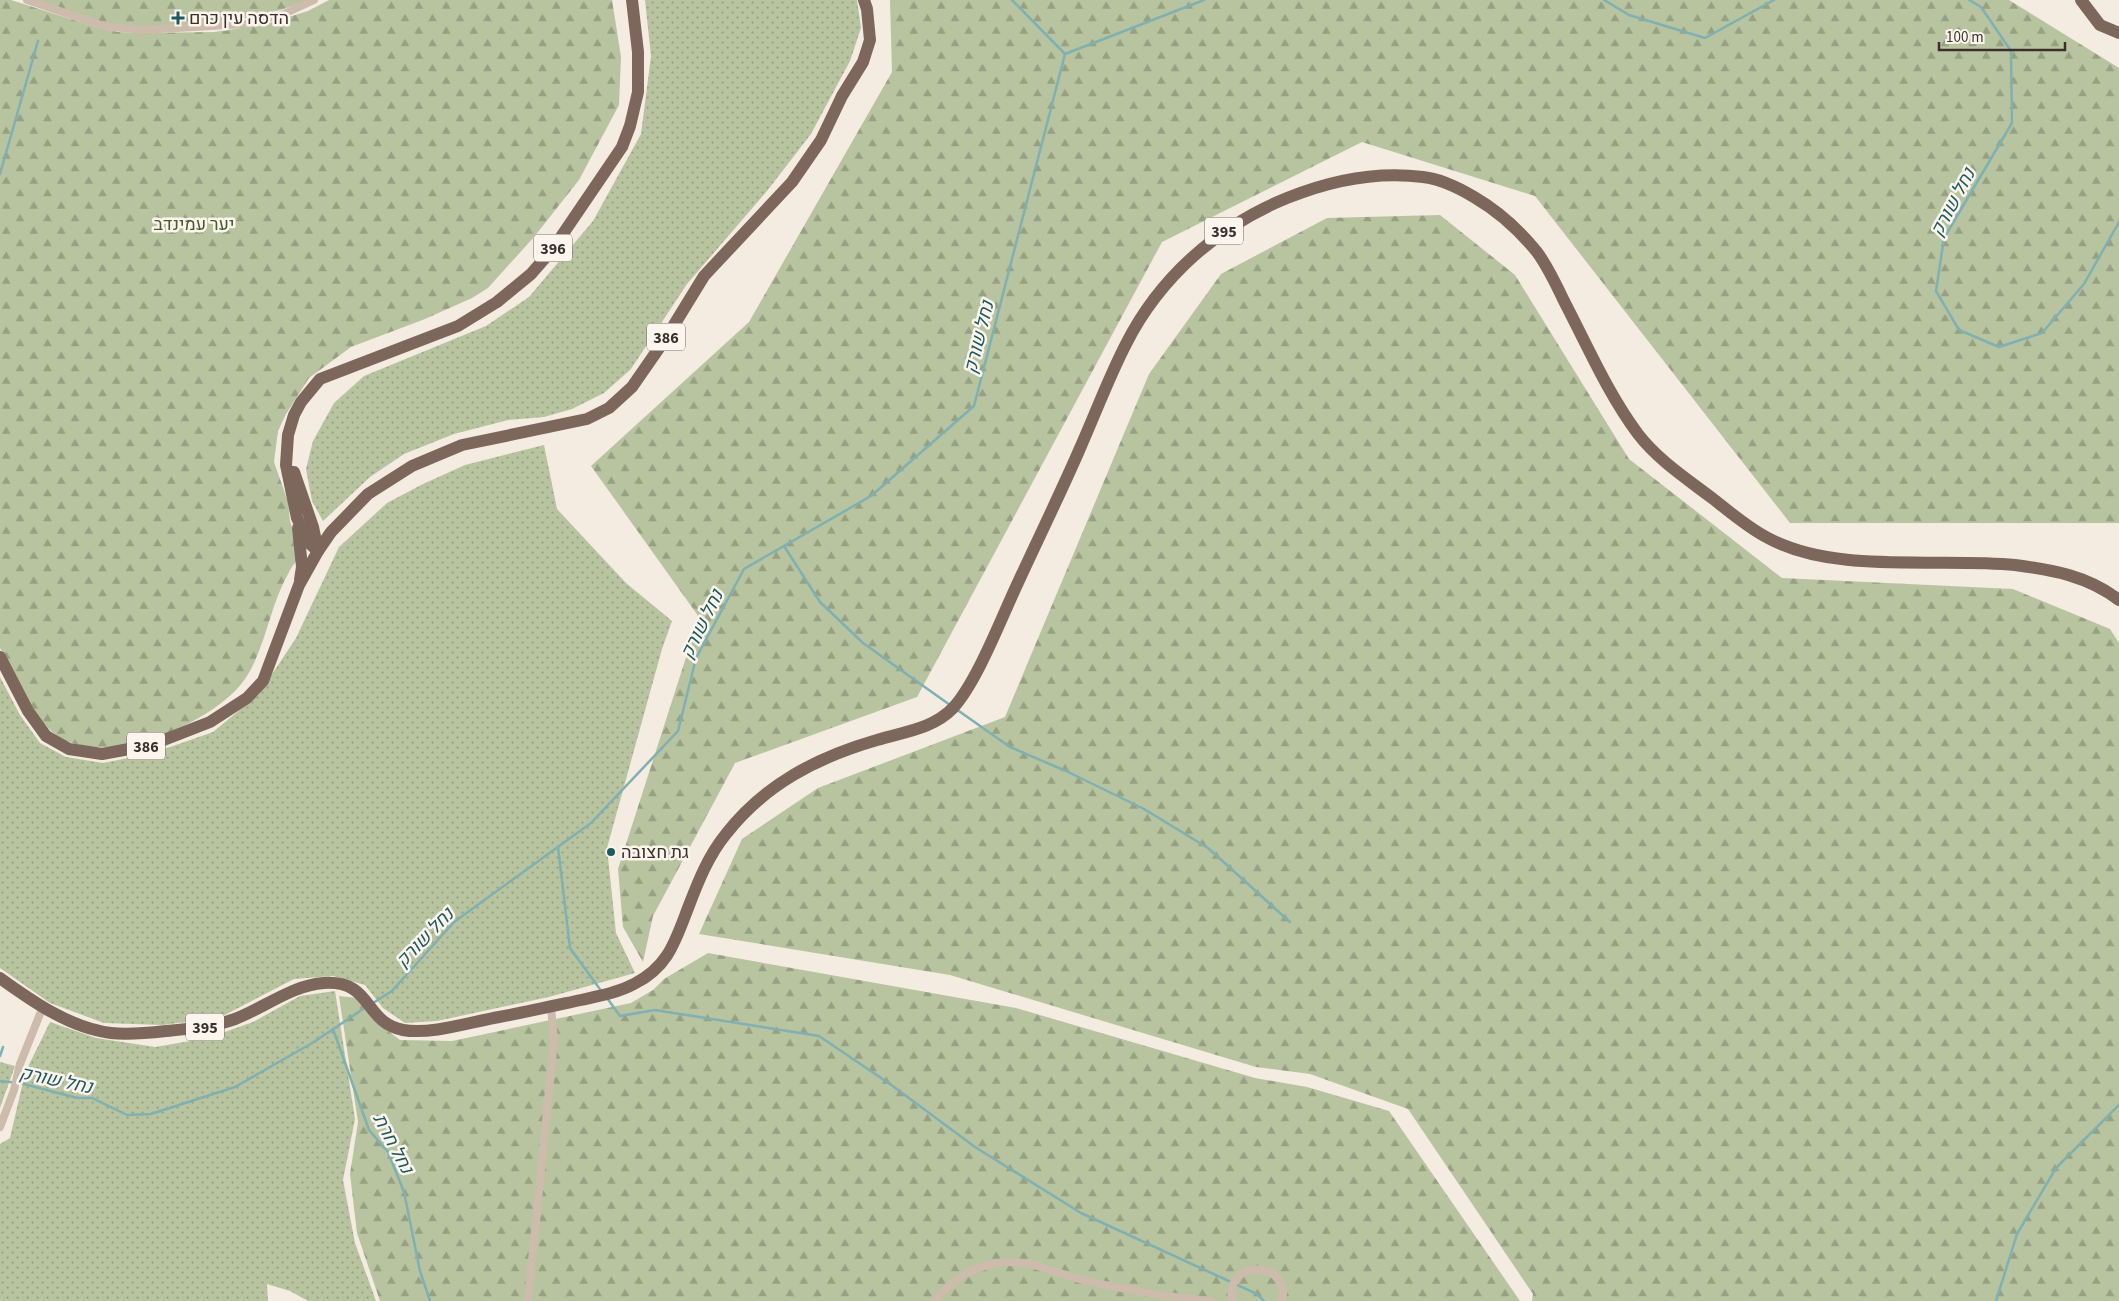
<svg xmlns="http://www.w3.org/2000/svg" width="2119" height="1301" viewBox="0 0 2119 1301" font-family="'Source Sans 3',Heebo,sans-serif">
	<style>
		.grass { fill: url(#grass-dots) }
		.forest { fill: url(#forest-firs) }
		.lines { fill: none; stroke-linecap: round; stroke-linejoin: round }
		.stream { stroke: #7fb0b2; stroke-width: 2.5 }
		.street { stroke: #cdbbac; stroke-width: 8 }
		.primary { stroke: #7d675c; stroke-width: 12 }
		.poi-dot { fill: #1f5a5e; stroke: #fbf5ee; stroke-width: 2 }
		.labels { text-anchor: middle; stroke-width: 5; stroke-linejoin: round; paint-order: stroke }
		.shield { fill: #fbf5ee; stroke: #756b66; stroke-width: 1 }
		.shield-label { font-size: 16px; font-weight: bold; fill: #3b302b }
		.poi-label { font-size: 18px; fill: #3b302b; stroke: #fbf5ee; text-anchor: start }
		.park-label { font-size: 18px; fill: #4a5a2e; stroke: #fbf5ee }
		.water-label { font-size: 19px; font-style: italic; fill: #1f5a5e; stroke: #fbf5ee }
	</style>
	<defs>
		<pattern id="grass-dots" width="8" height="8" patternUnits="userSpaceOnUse" patternTransform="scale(1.25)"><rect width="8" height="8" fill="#b8c4a0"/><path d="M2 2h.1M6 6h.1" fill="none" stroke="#97a083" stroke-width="1.8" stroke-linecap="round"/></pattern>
		<pattern id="forest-firs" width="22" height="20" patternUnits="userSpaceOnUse" patternTransform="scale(1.25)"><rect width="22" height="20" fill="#b8c4a0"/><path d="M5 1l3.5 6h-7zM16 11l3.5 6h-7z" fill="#97a083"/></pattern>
	</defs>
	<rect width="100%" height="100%" fill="#f4ebe1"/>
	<g class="grass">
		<polygon points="645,0 857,0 861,28 850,61 811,134 767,191 687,284 631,369 604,393 572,409 544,417 508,420 454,434 404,454 370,477 323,521 312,501 306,469 313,441 334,403 364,376 486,326 529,297 593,221 641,134 651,56"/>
		<polygon points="544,445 557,509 626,583 672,621 662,649 607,848 616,933 635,973 549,997 437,1021 405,1023 383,1008 365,985 333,976 294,979 219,1018 162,1025 104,1023 50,1003 0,968 0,677 20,715 40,743 66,757 103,763 153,753 213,732 259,694 296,638 339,547 387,503 423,484 465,465"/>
		<polygon points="335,991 355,1119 343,1180 355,1243 376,1301 308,1301 290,1291 267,1284 268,1301 0,1301 0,1144 10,1138 25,1073 50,1022 96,1038 155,1047 208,1038 253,1022 300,996"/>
		<polygon points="0,1062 15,1066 0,1108"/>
	</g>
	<g class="forest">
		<path d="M 0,0 L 11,0 L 102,29 L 119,32 L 139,33 L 214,32 L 263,25 L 308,11 L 329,0 L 612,0 L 621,57 L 619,105 L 579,180 L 534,237 L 488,288 L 472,298 L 425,319 L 351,347 L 309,378 L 286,414 L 278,431 L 274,462 L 288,502 L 290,521 L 301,555 C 296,561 291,567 288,574 C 270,606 266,645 247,676 C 218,723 103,771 55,734 C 33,718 13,672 0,648 Z"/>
		<path d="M 38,0 L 309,0 C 263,19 221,23 171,25 C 149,27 124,29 102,24 C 81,19 59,8 38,0 Z"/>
		<polygon points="890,0 2009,0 2119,68 2119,523 1790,523 1535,196 1362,142 1162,242 917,697 735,763 653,916 643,962 623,927 618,869 699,617 591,466 749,322 892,72"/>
		<polygon points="1440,215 1515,275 1629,459 1782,578 2013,589 2110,629 2119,643 2119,1301 1532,1301 1533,1294 1408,1109 1310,1074 1256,1067 950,975 699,934 742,839 818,788 1005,717 1149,374 1221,274 1327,218"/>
		<polygon points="708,953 1016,1008 1255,1078 1307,1087 1389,1111 1520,1301 380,1301 357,1233 350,1174 358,1122 339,996 358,998 374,1020 400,1040 452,1041 631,1003 653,990 664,979"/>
	</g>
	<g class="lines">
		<g class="stream">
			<polyline points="1012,0 1065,54"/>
			<polyline points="1604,0 1629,15 1705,38 1774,0"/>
			<polyline points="1969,0 1981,7 2011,51 2012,123 1944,238 1936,291 1959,330 1999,347 2042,333 2084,284 2119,222"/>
			<polyline points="0,174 38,41"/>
			<polyline points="784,546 820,602 863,643 950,705"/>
			<polyline points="956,709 1010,747 1066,771 1144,809 1208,848 1290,922"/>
			<polyline points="558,847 570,948 602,992"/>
			<polyline points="607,998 620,1016 655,1010 819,1036 890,1084 975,1147 1081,1213 1257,1294 1264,1301"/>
			<polyline points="373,1003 392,991 454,922 591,823 678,731 696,658 744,569 871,496 974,406 1065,54 1204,0"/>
			<polyline points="333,1029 369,1130 388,1152 404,1192 420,1271 430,1301"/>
			<polyline points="0,1056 3,1047"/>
			<polyline points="0,1081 20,1083 77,1098 92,1098 127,1115 151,1114 235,1087 314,1042 366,1007"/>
			<polyline points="1996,1301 2017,1234 2056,1168 2119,1105"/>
		</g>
		<g class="street">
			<polyline points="27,0 104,26 142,30 246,24 284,14 314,0"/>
			<polyline points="0,1127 14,1090 20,1064 42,1009"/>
			<polyline points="528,1301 554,1040 551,1007"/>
			<path d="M 934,1301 C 951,1281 971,1267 998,1263 C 1026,1258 1056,1273 1083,1280 C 1125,1290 1168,1297 1211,1301"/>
			<path d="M 1232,1301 C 1225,1256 1292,1262 1282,1301"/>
		</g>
		<g class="primary">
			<polyline points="2081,0 2100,25 2119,33"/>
			<polyline points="294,472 313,527 318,551"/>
			<polyline points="298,528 302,567 300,580"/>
			<polyline points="318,551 309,543 297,518 286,465 288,435 294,415 301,402 320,379 458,326 497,302 531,274 552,250 622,147 630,126 638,92 638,52 632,0"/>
			<polyline points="0,657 28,711 46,736 69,749 102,754 151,745 210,722 247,698 263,681 299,585 318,551 331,532 368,494 412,466 462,445 587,419 609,408 632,387 666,338 704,276 792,182 821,140 842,96 863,62 870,40 867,9 864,0"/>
			<path d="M 0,978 C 32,1001 70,1028 111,1033 C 129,1035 148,1033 166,1031 C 189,1029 213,1027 235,1019 C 264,1008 292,985 324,983 C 373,980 363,1022 403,1030 C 430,1035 471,1022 499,1017 C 526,1012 553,1006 581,1000 C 599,996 617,993 634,984 C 668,967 675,942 688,908 C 698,882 708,856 726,834 C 765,784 818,757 877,740 C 903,732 933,729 953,708 C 975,684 997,629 1011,598 C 1034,547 1059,497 1081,446 C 1096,412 1109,377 1126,344 C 1160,277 1218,226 1287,198 C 1329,181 1377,171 1423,177 C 1441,179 1459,188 1474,197 C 1498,211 1520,231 1537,252 C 1548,267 1556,284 1564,301 C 1587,345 1608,394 1638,434 C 1658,460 1687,479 1712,498 C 1730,512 1748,528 1768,538 C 1837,575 1938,557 2015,565 C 2053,570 2088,576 2119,600"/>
		</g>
	</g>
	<g class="poi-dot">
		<path d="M175.5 10.5h5v5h5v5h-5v5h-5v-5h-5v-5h5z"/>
		<circle cx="611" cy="852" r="5"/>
	</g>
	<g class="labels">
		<g class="shield">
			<rect x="1205" y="217.5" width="38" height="27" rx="4"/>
			<rect x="534" y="234.5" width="38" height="27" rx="4"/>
			<rect x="647" y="323.5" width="38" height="27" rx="4"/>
			<rect x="127" y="732.5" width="38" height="27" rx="4"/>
			<rect x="186" y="1013.5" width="38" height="27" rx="4"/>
		</g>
		<g class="shield-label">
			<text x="1224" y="237">395</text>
			<text x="553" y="254">396</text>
			<text x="666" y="343">386</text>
			<text x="146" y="752">386</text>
			<text x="205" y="1033">395</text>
		</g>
		<g class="poi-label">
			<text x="189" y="24">הדסה עין כרם</text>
			<text x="621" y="858">גת חצובה</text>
		</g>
		<g class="park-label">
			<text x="194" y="230">יער עמינדב</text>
		</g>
		<g class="water-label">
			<text transform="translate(1952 202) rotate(-62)" y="7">נחל שורק</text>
			<text transform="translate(978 337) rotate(-76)" y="7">נחל שורק</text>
			<text transform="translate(701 624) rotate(-64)" y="7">נחל שורק</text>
			<text transform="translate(424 937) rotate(-46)" y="7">נחל שורק</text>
			<text transform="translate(56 1079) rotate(12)" y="7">נחל שורק</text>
			<text transform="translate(394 1143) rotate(62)" y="7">נחל חרת</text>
		</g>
	</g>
	<path d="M1939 42v8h126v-8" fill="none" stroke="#3b302b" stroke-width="2.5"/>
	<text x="1946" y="42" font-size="15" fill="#3b302b" stroke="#fbf5ee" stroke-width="4" paint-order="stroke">100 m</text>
</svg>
